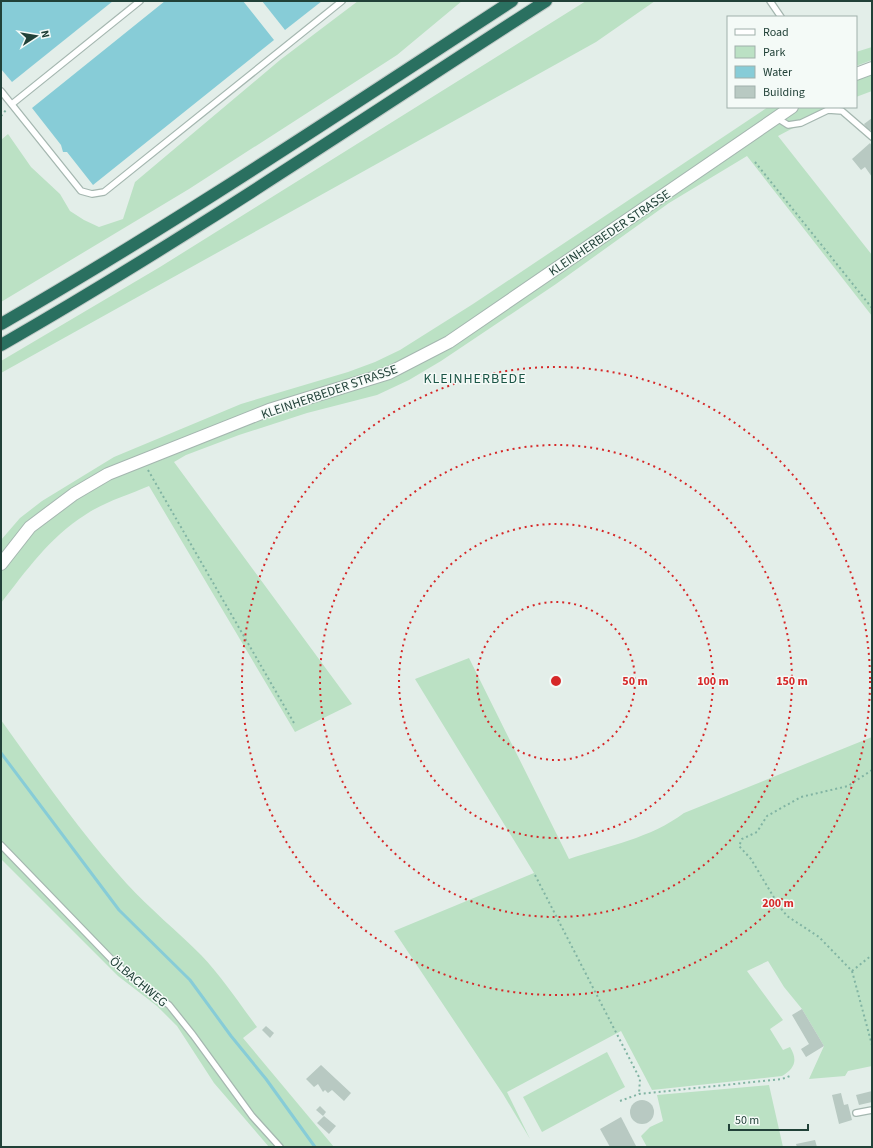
<svg xmlns="http://www.w3.org/2000/svg" width="873" height="1148" viewBox="0 0 873 1148" font-family="'Source Sans 3',sans-serif">
	<style>
		.green { fill: #bbe1c4 }
		.water { fill: #87ccd7 }
		.lines { fill: none; stroke-linecap: round; stroke-linejoin: round }
		.stream { stroke: #87ccd7; stroke-width: 3 }
		.building { fill: #b8c9c2 }
		.service-casing { stroke: #a5b7b0; stroke-width: 8 }
		.tertiary-casing { stroke: #a5b7b0; stroke-width: 14 }
		.motorway-casing { stroke: #c1cac7; stroke-width: 14 }
		.path { stroke: #81b4a3; stroke-width: 2; stroke-dasharray: 2 3; stroke-linecap: butt }
		.service { stroke: #fff; stroke-width: 5.5 }
		.tertiary { stroke: #fff; stroke-width: 12 }
		.motorway { stroke: #2a7060; stroke-width: 12 }
		.ring { fill: none; stroke: #d62828; stroke-width: 2; stroke-dasharray: 2 4 }
		.labels { text-anchor: middle; stroke-width: 3; stroke-linejoin: round; paint-order: stroke }
		.street-label { font-size: 13px; fill: #214138; stroke: #f4faf7 }
		.neighbourhood-label { font-size: 14px; letter-spacing: 1px; fill: #1b5546; stroke: #f4faf7 }
		.centre { fill: #d62828; stroke: #f4faf7; stroke-width: 2 }
		.ring-label { font-size: 12px; text-anchor: middle; font-weight: bold; fill: #d62828; stroke: #f4faf7; stroke-width: 3; stroke-linejoin: round; paint-order: stroke }
	</style>
	<rect width="100%" height="100%" fill="#e3eee9"/>
	<g class="green">
		<polygon points="358,1 462,1 397,55 189,189 1,302 1,140 8,134 31,167 60,194 70,211 84,220 99,227 123,219 135,182 280,60"/>
		<polygon points="586,1 655,1 596,42 1,373 1,361 160,267"/>
		<polygon points="872,47 872,60 856,66 856,52"/>
		<polygon points="872,75 872,91 856,97 856,80"/>
		<path d="M 768,107 L 833,107 L 778,136 L 872,255 L 872,316 L 747,156 L 669,203 L 556,284 L 441,361 L 409,380 L 377,395 L 307,413 L 239,435 L 186,455 L 174,462 L 352,704 L 295,732 L 149,486 C 128,495 104,502 85,515 C 50,537 26,571 1,603 L 1,540 L 20,518 L 42,501 L 114,457 L 241,404 L 348,372 L 375,362 L 400,350 L 473,304 Z"/>
		<path d="M 469,658 L 569,859 C 608,846 651,838 684,813 L 872,737 L 872,1066 L 848,1071 L 845,1076 L 809,1079 L 824,1046 L 802,1009 L 784,987 L 768,961 L 747,971 L 783,1020 L 770,1029 L 783,1050 L 790,1047 C 798,1060 795,1068 782,1076 L 652,1090 L 621,1031 L 507,1092 L 530,1139 L 503,1094 L 394,931 L 534,873 L 415,679 Z"/>
		<path d="M 1,720 C 41,776 81,833 127,884 C 150,909 177,931 201,955 C 222,977 239,1003 257,1027 L 243,1038 L 334,1147 L 269,1147 L 214,1083 L 177,1026 L 157,1006 L 118,976 L 1,859 Z"/>
		<polygon points="607,1052 625,1087 542,1132 523,1097"/>
		<polygon points="769,1085 783,1147 647,1147 641,1136 650,1127 663,1121 657,1095"/>
	</g>
	<g class="water">
		<polygon points="1,1 113,1 12,82 1,69"/>
		<polygon points="165,1 243,1 274,40 93,185 67,152 63,152 61,145 32,108"/>
		<polygon points="262,1 322,1 285,30"/>
	</g>
	<g class="lines">
		<polyline class="stream" points="1,753 119,910 190,980 231,1036 266,1079 315,1147"/>
	</g>
	<g class="building">
		<polygon points="872,118 872,129 869,131 864,124"/>
		<polygon points="870,143 872,146 872,177 865,167 861,170 852,159"/>
		<polygon points="802,1009 824,1046 806,1057 801,1049 809,1044 792,1015"/>
		<polygon points="266,1026 274,1033 270,1038 262,1030"/>
		<polygon points="321,1065 351,1093 344,1101 332,1090 328,1093 325,1090 323,1092 318,1084 314,1087 306,1079"/>
		<polygon points="872,1091 872,1102 859,1105 856,1095"/>
		<polygon points="841,1093 844,1105 848,1104 852,1120 839,1124 832,1095"/>
		<circle cx="642" cy="1112" r="12"/>
		<polygon points="320,1106 326,1112 323,1116 316,1110"/>
		<polygon points="324,1116 336,1126 329,1134 317,1123"/>
		<polygon points="621,1117 636,1146 633,1147 610,1147 600,1129"/>
		<polygon points="815,1140 817,1147 797,1147 796,1144"/>
	</g>
	<g class="lines">
		<g class="service-casing">
			<g id="service">
				<polyline points="770,1 781,17"/>
				<polyline points="1,91 81,191 92,194 104,192 342,1"/>
				<polyline points="12,104 140,1"/>
				<polyline points="777,118 788,125 801,123 828,110 842,111 872,137"/>
				<polyline points="1,845 117,965 137,982 169,1005 193,1035 252,1116 280,1147"/>
				<polyline points="856,1113 872,1110"/>
			</g>
		</g>
		<g class="tertiary-casing">
			<g id="tertiary">
				<polyline points="856,74 872,68"/>
				<polyline points="1,564 30,527 74,494 108,474 269,410 389,373 449,342 792,107"/>
			</g>
		</g>
		<g class="motorway-casing">
			<g id="motorway">
				<path d="M 1,324 C 176,223 343,111 512,1"/>
				<path d="M 1,345 C 188,238 365,117 546,1"/>
			</g>
		</g>
		<g class="path">
			<polyline points="1,116 7,109"/>
			<polyline points="755,162 872,308"/>
			<polyline points="148,470 294,723"/>
			<polyline points="872,770 848,786 801,797 767,816 757,832 742,839 739,846 751,859 779,906 787,916 819,937 852,971 872,1045"/>
			<polyline points="535,875 640,1079 639,1094"/>
			<polyline points="852,971 872,955"/>
			<polyline points="620,1101 639,1094 782,1079 790,1076"/>
		</g>
		<use href="#service" class="service"/>
		<use href="#tertiary" class="tertiary"/>
		<use href="#motorway" class="motorway"/>
	</g>
	<g class="ring">
		<circle cx="556" cy="681" r="79"/>
		<circle cx="556" cy="681" r="157"/>
		<circle cx="556" cy="681" r="236"/>
		<circle cx="556" cy="681" r="314"/>
	</g>
	<g class="labels">
		<g class="street-label">
			<text transform="translate(609 232) rotate(-34)" y="5">KLEINHERBEDER STRASSE</text>
			<text transform="translate(329 391) rotate(-19)" y="5">KLEINHERBEDER STRASSE</text>
			<text transform="translate(139 981) rotate(40)" y="5">ÖLBACHWEG</text>
		</g>
		<g class="neighbourhood-label">
			<text x="475" y="383">KLEINHERBEDE</text>
		</g>
	</g>
	<circle cx="556" cy="681" r="6" class="centre"/>
	<g class="ring-label">
		<text x="635" y="685">50 m</text>
		<text x="713" y="685">100 m</text>
		<text x="792" y="685">150 m</text>
		<text x="778" y="907">200 m</text>
	</g>
	<rect width="873" height="1148" fill="none" stroke="#214138" stroke-width="4"/>
	<rect x="727" y="16" width="130" height="92" fill="#f4faf7" stroke="#a0b0ab"/>
	<rect x="735" y="29" width="20" height="6" fill="#ffffff" stroke="#a0b0ab"/>
	<text x="763" y="36" font-size="12" fill="#214138">Road</text>
	<rect x="735" y="46" width="20" height="12" fill="#bbe1c4" stroke="#a0b0ab"/>
	<text x="763" y="56" font-size="12" fill="#214138">Park</text>
	<rect x="735" y="66" width="20" height="12" fill="#87ccd7" stroke="#a0b0ab"/>
	<text x="763" y="76" font-size="12" fill="#214138">Water</text>
	<rect x="735" y="86" width="20" height="12" fill="#b8c9c2" stroke="#a0b0ab"/>
	<text x="763" y="96" font-size="12" fill="#214138">Building</text>
	<g transform="translate(36 36) rotate(78)" stroke="#f4faf7" stroke-width="3" paint-order="stroke">
	<path d="M0-3L7 15L0 10L-7 15Z" fill="#214138"/>
	<text y="-6" font-size="11" font-weight="bold" text-anchor="middle" fill="#214138">N</text>
	</g>
	<path d="M729 1124v6h79v-6" fill="none" stroke="#214138" stroke-width="2"/>
	<text x="735" y="1124" font-size="12" fill="#214138" stroke="#f4faf7" stroke-width="3" paint-order="stroke">50 m</text>
</svg>
